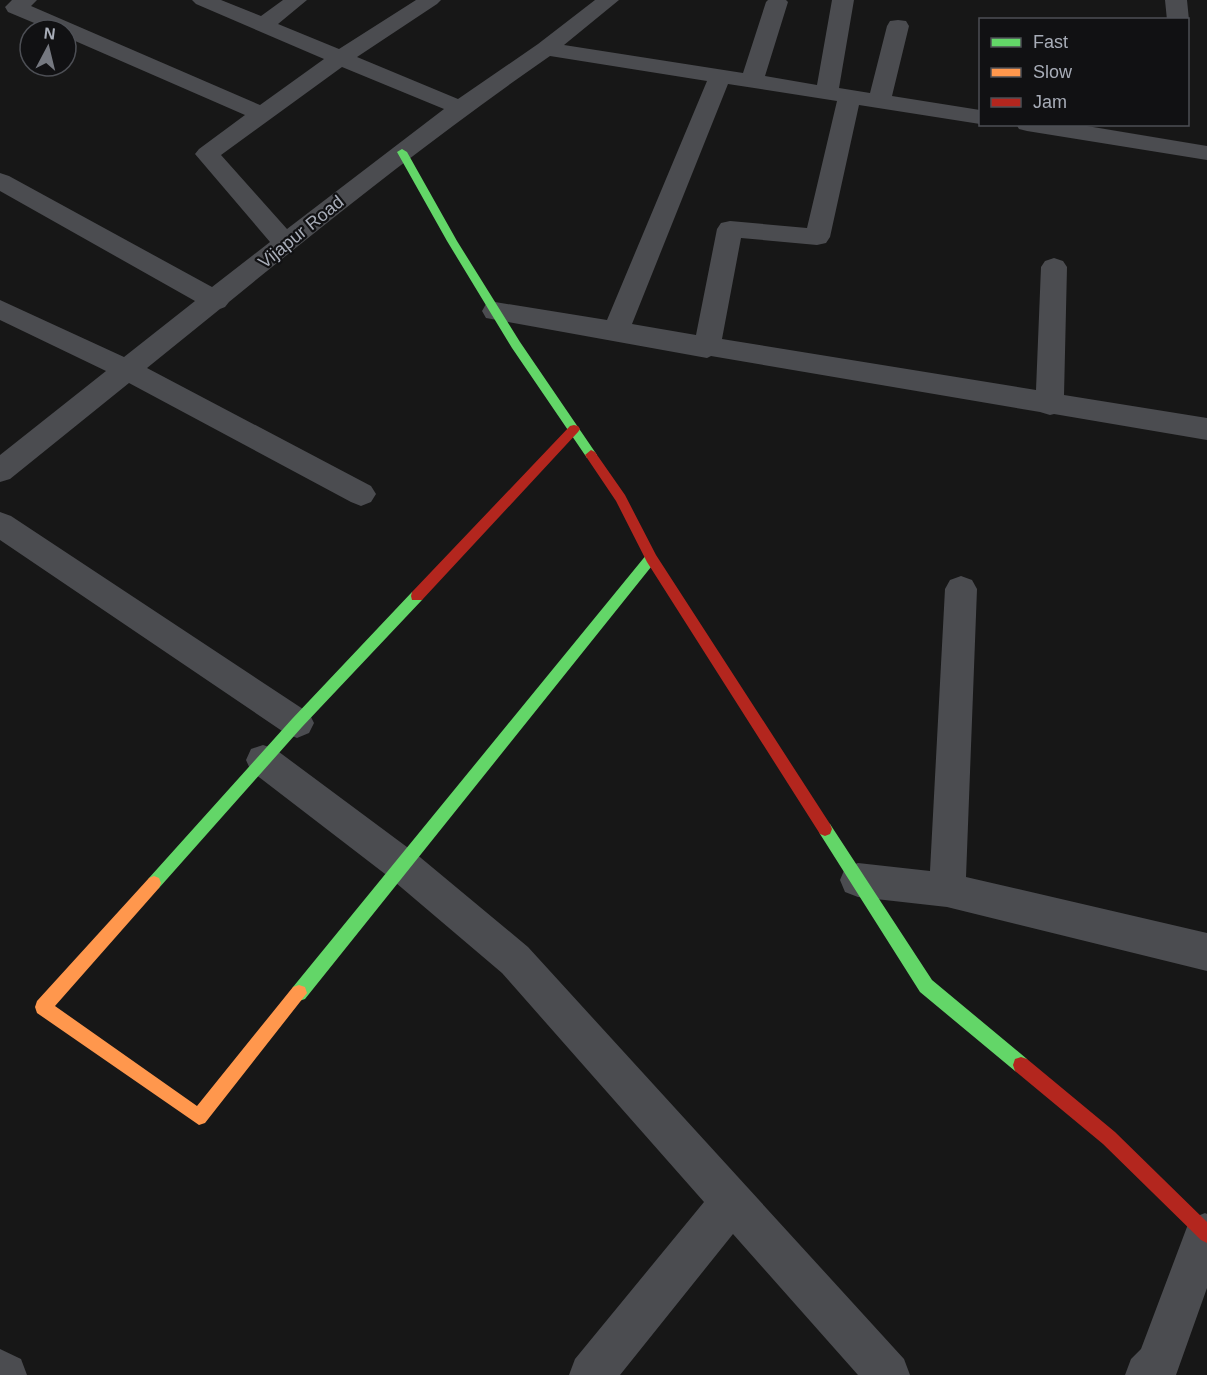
<svg xmlns="http://www.w3.org/2000/svg" width="1207" height="1375" viewBox="0 0 1207 1375" font-family="Helvetica,sans-serif">
  <style>
    .lines { fill: none; stroke-linecap: round; stroke-linejoin: round }
    .street { fill: #4b4c50; fill-rule: evenodd }
    .fast { fill: #63d668; fill-rule: evenodd }
    .slow { fill: #ff974d; fill-rule: evenodd }
    .jam { fill: #b3261e; fill-rule: evenodd }
    .labels { text-anchor: middle; stroke-width: 4.5; stroke-linejoin: round; paint-order: stroke }
    .far-street-label { font-size: 18px; fill: #a8adb8; stroke: #111113 }
  </style>
  <rect width="100%" height="100%" fill="#171717"/>
  <g class="lines">
    <path class="street" d="M12,0H37L31,6L260,105L324,59L196,4L192,0H221L261,16L283,0H307L278,24L339,49L416,0H441L437,4L357,57L458,99L538,44L595,0H619L564,45L743,73L766,2L768,0H786L788,2L765,76L817,85L832,0H854L839,88L870,93L887,26L890,21L898,20L906,21L909,26L892,96L980,110V124L859,105L830,237L826,243L817,245L741,238L722,339L1036,390L1041,267L1045,261L1054,258L1063,261L1067,267L1064,395L1207,418V440L1054,414L1050,415L1040,412L711,356L707,358L486,318L482,311L486,304L495,302L607,320L707,81L550,56C439,133 333,217 229,302L225,307L220,309L147,368L371,486L376,494L371,502L361,506L351,502L129,383L10,479L0,482V455L106,371L0,320V300L124,357L195,301L0,191V173L9,176L212,287L270,242L195,154L199,149L245,115L66,37V30H51L8,12L5,7ZM342,67L444,109L287,229L221,155ZM728,84L837,101L807,228L730,221L721,223L717,229L696,335L632,324Z
      M1165,0H1187L1189,20L1188,22V20H1167Z
      M1016,124H1075L1207,146V160L1027,131L1019,129Z
      M0,512L11,516L309,713L314,723L309,733L297,738L285,733L0,540Z
      M961,576L972,580L977,589L966,877L1207,933V971L947,907L858,897L845,892L840,880L845,868L858,863L930,871L945,589L950,580Z
      M263,745L275,749L415,853L528,947L904,1359L910,1375H858L733,1234L620,1375H569L575,1359L704,1202L502,973L389,877L251,771L246,760L251,749Z
      M1205,1213L1207,1214V1288L1176,1375H1125L1131,1359L1141,1349L1190,1219Z
      M0,1349L21,1359L27,1375H0Z"/>
    <path class="fast" d="M402,149L407,152L457,241L520,342L595,452L597,455L595,458H587L512,348L447,241L397,152Z
      M651,553L657,558L655,562L305,999L299,1001L293,999L291,993L293,987L647,554Z
      M417,591L422,592L423,596L422,600L302,727L159,888L154,890L149,888L147,883L149,878L292,719L412,592Z
      M825,822L830,824L932,980L1027,1059L1029,1065L1027,1071L1021,1073L1015,1071L920,992L820,834L818,829L820,824Z"/>
    <path class="slow" d="M154,876L159,878L161,883L159,888L55,1006L197,1106L293,987L299,985L305,987L307,993L205,1123L199,1125L37,1013L35,1007L37,1001L149,878Z"/>
    <path class="jam" d="M574,425L578,426L580,429L578,432L422,600H412L411,596L412,592L570,426Z
      M591,450L595,452L625,495L656,555L830,824L832,829L830,834L825,836L820,834L647,562L616,501L585,455Z
      M1021,1057L1027,1059L1115,1132L1207,1222V1243L1201,1240L1103,1144L1015,1071L1013,1065L1015,1059Z"/>
  </g>
  <g class="labels">
    <g class="far-street-label">
      <text transform="translate(301 232) rotate(-39)" y="6">Vijapur Road</text>
    </g>
  </g>
  <rect x="979" y="18" width="210" height="108" fill="#111113" stroke="#4d4f55" stroke-width="1.5"/>
  <rect x="991" y="38" width="30" height="9" fill="#63d668" stroke="#4d4f55" stroke-width="1.5"/>
  <text x="1033" y="48" font-size="18" fill="#a8adb8">Fast</text>
  <rect x="991" y="68" width="30" height="9" fill="#ff974d" stroke="#4d4f55" stroke-width="1.5"/>
  <text x="1033" y="78" font-size="18" fill="#a8adb8">Slow</text>
  <rect x="991" y="98" width="30" height="9" fill="#b3261e" stroke="#4d4f55" stroke-width="1.5"/>
  <text x="1033" y="108" font-size="18" fill="#a8adb8">Jam</text>
  <g transform="translate(48 48) rotate(7)"><circle r="28" fill="#111113" stroke="#4d4f55" stroke-width="1.5"/>
  <path d="M0-4.5L10 22L0 15L-10 22Z" fill="#757880"/>
  <text y="-9" font-size="16" font-weight="bold" text-anchor="middle" fill="#a8adb8">N</text>
  </g>
</svg>
